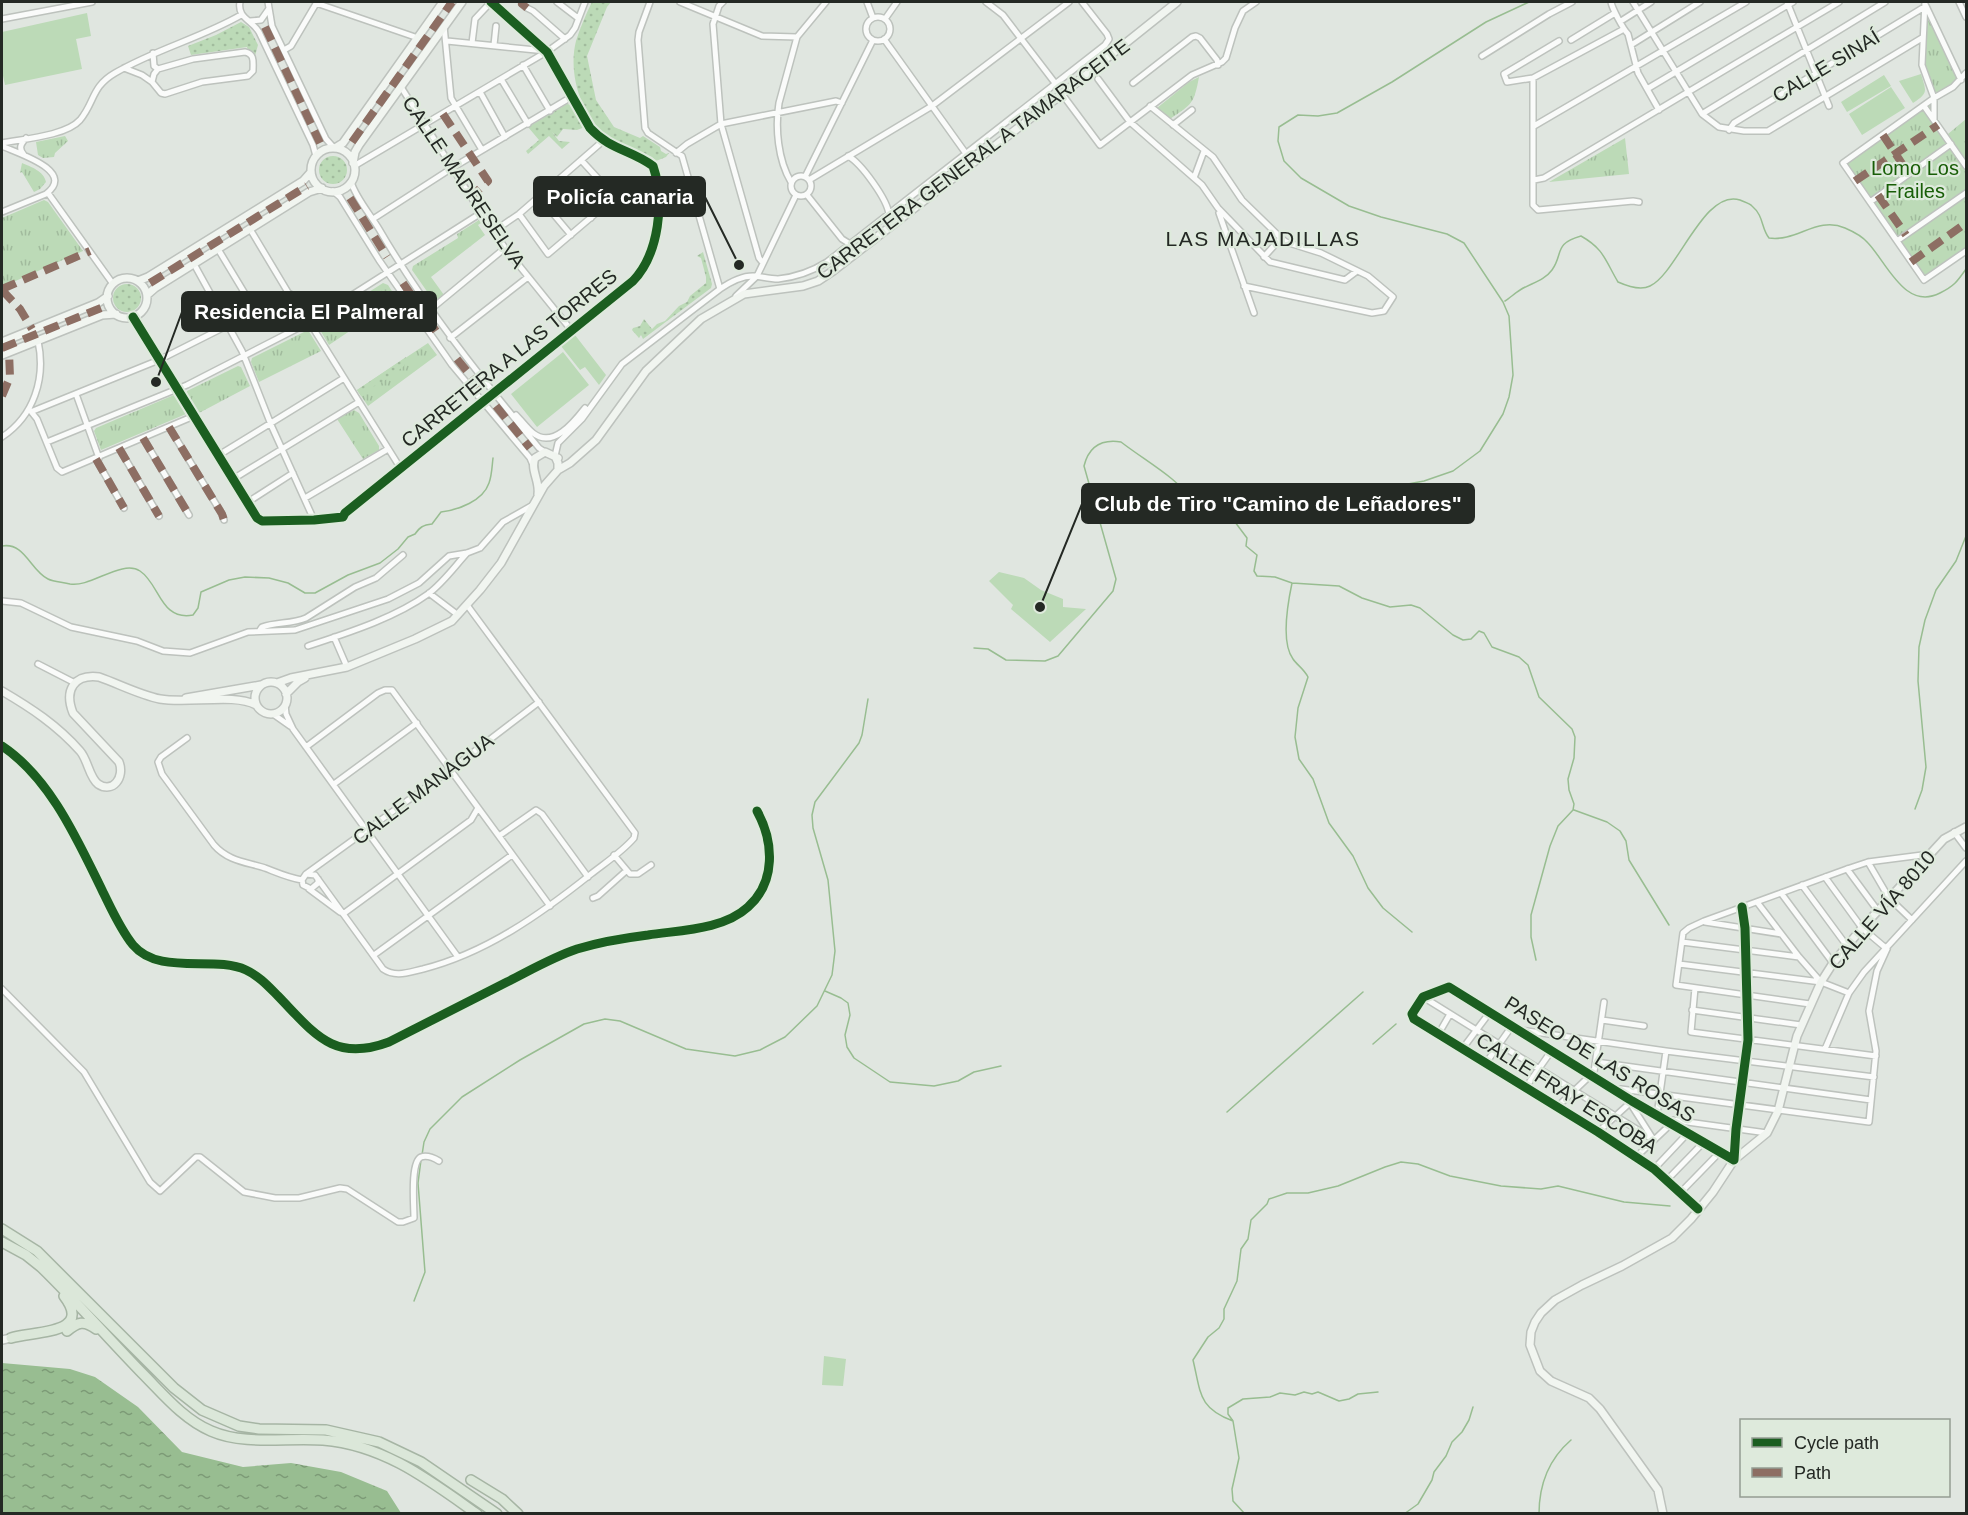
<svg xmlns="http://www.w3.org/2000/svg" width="1968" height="1515" viewBox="0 0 1968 1515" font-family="Arial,sans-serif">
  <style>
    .grass { fill: url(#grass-tufts) }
    .garden { fill: url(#garden-dots) }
    .pitch { fill: #bcdab7 }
    .water { fill: url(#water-ripples) }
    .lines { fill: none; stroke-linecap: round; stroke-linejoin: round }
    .stream { stroke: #98bd91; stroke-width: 1.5 }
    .street-casing { stroke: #bdc2bd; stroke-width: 8 }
    .secondary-casing { stroke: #bdc2bd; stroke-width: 10 }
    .highway-casing { stroke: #a6b5a4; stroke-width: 12 }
    .street { stroke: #fafbfa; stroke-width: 5 }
    .secondary { stroke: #f1f5f0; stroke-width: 7 }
    .highway { stroke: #dbe7d9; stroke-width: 9 }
    .quiet { stroke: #8d6e63; stroke-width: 8; stroke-dasharray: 15 8; stroke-linecap: butt }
    .cycleway-casing { stroke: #deeadc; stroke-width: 13 }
    .cycleway { stroke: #1b5e20; stroke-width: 9 }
    .labels { text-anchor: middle; stroke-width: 4.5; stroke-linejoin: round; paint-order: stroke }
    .street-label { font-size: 20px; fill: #242924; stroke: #deeadc }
    .park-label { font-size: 20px; fill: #185e07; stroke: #deeadc }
    .neighbourhood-label { font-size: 21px; letter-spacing: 1.5px; fill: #242924; stroke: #deeadc }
    .leader { fill: none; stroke: #242924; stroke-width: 2 }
    .callout-dot { fill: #242924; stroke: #deeadc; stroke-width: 2 }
    .callout { fill: #242924; stroke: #242924; stroke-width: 2 }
    .callout-label { font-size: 21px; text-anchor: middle; font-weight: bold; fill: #fff }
  </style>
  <defs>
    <pattern id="grass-tufts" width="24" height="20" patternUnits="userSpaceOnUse" patternTransform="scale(1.5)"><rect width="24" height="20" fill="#bcdab7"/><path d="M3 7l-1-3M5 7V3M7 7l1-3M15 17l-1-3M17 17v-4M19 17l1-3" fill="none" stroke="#a1bb9d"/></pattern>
    <pattern id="garden-dots" width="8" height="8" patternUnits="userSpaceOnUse" patternTransform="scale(1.5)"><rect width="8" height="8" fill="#bcdab7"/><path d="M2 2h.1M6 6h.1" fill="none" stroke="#a1bb9d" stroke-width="1.8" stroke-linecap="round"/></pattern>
    <pattern id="water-ripples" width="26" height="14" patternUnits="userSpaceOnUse" patternTransform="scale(1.5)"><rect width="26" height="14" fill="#98bd91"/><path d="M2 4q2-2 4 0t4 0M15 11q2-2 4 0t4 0" fill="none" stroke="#7c9a76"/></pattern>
  </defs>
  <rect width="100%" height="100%" fill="#e0e6e0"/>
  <path class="grass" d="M1927,10L1959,79L1934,98V120L1966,166V251L1924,280L1843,163L1934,98L1925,67Z
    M1199,77C1194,104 1192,104 1170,119L1157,108L1189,82Z
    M1966,119V161L1948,134Z
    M65,136L68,141L55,153L54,157L43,158L38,155L36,142Z
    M1625,138L1629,174L1549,182Z
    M22,163C31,167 44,171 46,182L40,189L34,192L22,172L20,173Z
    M44,200L48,202L83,251L2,287V218Z
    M479,220L481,223L478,225L485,235L431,277L444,295L437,300H433L412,270L413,266L458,238L457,234Z
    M383,283L388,285L397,299L329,345L317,325Z
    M308,330L321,351L259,382L251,362L252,358Z
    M428,343L437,355L368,406L357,390Z
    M238,366L241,367L250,386L199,413L196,411L187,395V391Z
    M174,395L186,414L101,450L94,431L96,428Z
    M354,410L359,413L379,446V450L363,459L337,419Z"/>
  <path class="garden" d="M592,2H611L607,7L587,56L596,100L614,127L640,138L643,136L660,147L661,151L666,154L669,153L666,157L656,161L652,157C637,150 619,145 606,135C580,115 568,72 576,41C580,28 586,14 592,2Z
    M241,22L249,27L258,45L255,56L248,51L247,47L191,55L188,46L216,35Z
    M567,104L573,105L585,127L577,130L563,129L557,137L552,132L559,141L570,142L562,149L549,136L528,154L526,151L539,140L528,127Z
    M319 170a14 14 0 1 1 28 0a14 14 0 1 1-28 0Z
    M703,252L712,284L711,288L643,339L641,335L639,338L632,330L633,328L640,326L644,319L652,329L657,324L665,321L679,306L687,302L690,296L706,283V277L701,258L697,256Z
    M113 298a14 14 0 1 1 28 0a14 14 0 1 1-28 0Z
    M406,357L404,366L384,381L369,389L367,393L361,396L357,390Z"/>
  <path class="pitch" d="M87,13L91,36L76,39L82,69L5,85L2,71V32Z
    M1921,74C1926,91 1929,93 1913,103L1899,81Z
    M1884,75L1891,86L1847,112L1841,102Z
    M1891,87L1905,108L1862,135L1849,114Z
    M575,335L606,375L599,385L585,367L580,370L561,346Z
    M563,352L589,385L537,427L511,394Z
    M999,572L1024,578L1041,590L1063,599V607L1086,609L1050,642L1011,609L1013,605L989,581Z
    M824,1356L846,1359L843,1386L822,1385Z"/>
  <path class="water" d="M2,1363L70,1369L95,1377L138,1407L182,1452L243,1467L291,1463L341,1472L387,1491L401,1513H2Z"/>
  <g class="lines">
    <path class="stream" d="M1505,301C1510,298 1515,293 1520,290C1531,283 1544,281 1552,270C1564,253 1553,244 1581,236C1604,249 1605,260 1618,282C1627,286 1640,291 1650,286C1677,274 1704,188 1740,200C1744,202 1749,203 1752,206C1764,216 1761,228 1769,238C1797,242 1817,216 1845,228C1852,231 1863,237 1868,243C1887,263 1905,311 1940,293C1954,286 1957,282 1966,269
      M1232,518L1247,538L1246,546L1257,555L1254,571L1257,576L1275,577L1292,583L1339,586L1362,598L1390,607L1411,605L1420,608L1453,635L1463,640L1471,639L1479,631L1484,633L1492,647L1519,657L1528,665L1539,697L1572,729L1575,737L1574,758L1568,779L1569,790L1574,804L1573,810L1558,826L1550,846L1531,915V937L1536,960
      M2,546C25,542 30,570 48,579C54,582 63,582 70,584C90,588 122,559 140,571C160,584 160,621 193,615L198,608L201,592L229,580L245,577L269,578L288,583L305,593H315L348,575L380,563L398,549L408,537L415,534C420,527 423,525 432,524L441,512C458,510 483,501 489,483C492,475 492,466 493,458
      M1292,583C1288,602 1281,643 1293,659C1297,665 1304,669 1308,677L1298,708L1295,737L1299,759L1313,779L1329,823L1353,856L1368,888L1383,908L1412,932
      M974,648L988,649L1006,660L1045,661L1058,656L1113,591L1116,579L1084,466C1089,446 1102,439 1121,442C1138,455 1156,466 1172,479C1194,498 1201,508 1231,517L1424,481L1453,471L1480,451L1503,414L1509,397L1513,375L1509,316L1503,302L1464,243L1447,234L1381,217L1349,206L1301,178L1284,161L1278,141L1279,127L1298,115L1318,116L1337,113L1392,82L1486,22L1529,2
      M1915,809L1922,790L1926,767L1918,681L1919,647L1925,620L1936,590L1956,561L1966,536
      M1574,810L1607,822L1620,831L1626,841L1629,860L1669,925
      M825,991L841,998L848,1003L850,1015L845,1035L847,1047L854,1058L890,1082L934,1086L958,1081L974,1072L1001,1066
      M1373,1044L1396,1024
      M1227,1112L1363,992
      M422,1155L424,1142L430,1129L462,1097L520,1060L584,1024L605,1019L620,1021L686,1049L735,1056L760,1050L785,1037L817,1006L832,975L835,951L828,880L813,828L812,815L815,802L859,743L862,735L868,699
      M414,1301L425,1272L418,1183L421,1160
      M1233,1421C1198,1408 1201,1393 1193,1360L1208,1337L1219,1328L1224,1319V1309L1237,1281L1241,1249L1248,1239L1251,1220L1267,1204L1269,1199L1287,1193H1308L1338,1186L1385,1167L1401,1162L1418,1164L1450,1176L1501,1186L1541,1189L1558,1186L1624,1202L1670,1206
      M1245,1514L1233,1501L1232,1489L1239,1458L1233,1421L1228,1414V1408L1243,1399L1270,1397L1280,1393L1295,1395L1304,1392L1312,1394L1318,1392L1339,1401L1349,1399L1358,1394L1378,1392
      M1404,1514L1418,1504L1432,1480L1434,1472L1446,1456L1452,1442L1462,1432L1469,1420L1473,1407
      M1539,1514C1539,1485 1549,1459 1571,1440"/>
    <g class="street-casing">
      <path id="street" d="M240,2C237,18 252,20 259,32L313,145L316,156
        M268,2L272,26L326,139L334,148
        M557,2L578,18
        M650,2L639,32L638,40L645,128L648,133L682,156L720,289
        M680,2L762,36L797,37
        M723,2L719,6L713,24L721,124L759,258L763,263
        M867,2L873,18
        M986,2L1003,15L1055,83
        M1611,2C1612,8 1623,29 1628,34L1638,73L1659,110
        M1633,2L1702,114L1719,127L1744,131H1768L1922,38
        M1787,2L1829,106
        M1925,2L1922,65L1934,98V120
        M1959,2L1966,17
        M316,3L418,38
        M527,8L533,11L565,39
        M866 29a12 12 0 1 1 24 0a12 12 0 1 1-24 0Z
        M2,19L92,2
        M885,19L897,2
        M250,21L261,20L268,10
        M1621,21L1651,2
        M444,26L451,98L482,150
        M884,39L967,155
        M1571,40L1615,13
        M447,41L546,51
        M1559,41L1504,74L1507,82L1533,78L1624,29
        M472,43L475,19L491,2
        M494,45L496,26
        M1631,45L1700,2
        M284,50L291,46L317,2
        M153,53L154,66L158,69L193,59L245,52C255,54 253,62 253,71L248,76L202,82L165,94L161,93L152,82L154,74L158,69
        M1482,56L1549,14L1572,2
        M523,65L550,111
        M124,68L142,75L152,82
        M1966,73L1953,87L1934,98L1843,163L1924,280L1966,251
        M1533,78V205L1538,210L1633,201L1639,202
        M501,79L528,124
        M1098,79L1130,122L1202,185L1218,208L1270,262L1345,280L1357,271
        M1133,83L1192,37L1196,36L1200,38L1217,60L1218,65
        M401,87L471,197L505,248L572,331
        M1647,89L1793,2
        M480,92L505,137
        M1062,94L1100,145L1192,75L1222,62L1226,58L1235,28L1243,11L1256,2
        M1150,106L1213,157L1242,200L1281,238L1286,242L1321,253L1368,276L1393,297L1384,311L1372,313L1244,286
        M1924,106L1966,166
        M1702,114L1885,2
        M1173,125L1192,110
        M1534,126L1746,2
        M1729,130L1734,123L1926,6L1961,80
        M2,143C22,139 66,136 80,120C95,102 91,87 115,73C156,49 201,38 241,15
        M2,146C17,153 77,171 46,194L2,212
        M676,153L687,144L721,124L836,101L842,103
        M24,155C18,148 21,144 26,138
        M848,156C861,163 888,200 889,215
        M354,166L548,51L570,35L575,28L585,2
        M791 186a10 10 0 1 1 20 0a10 10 0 1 1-20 0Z
        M805,177L873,40
        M1194,178L1204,151
        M558,180L591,218
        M809,180L932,106L1069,2
        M1534,180L1544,178L1839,2
        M351,182C356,198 370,214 379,229C425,308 481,378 539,448L545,452
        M791,182C778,160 775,128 779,103L797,37L826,2
        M333,191L340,197L379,260L452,365L530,458L533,465
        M48,193L113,284
        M807,195L842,239L850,244
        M539,197L571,235
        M1870,202L1951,144
        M1219,213L1254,313
        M519,214L548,254L615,197L581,160
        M373,219L452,168L573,96
        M250,229L304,319L313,328L401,469
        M494,231L519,214L603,141
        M1897,241L1966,193
        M218,249L256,312
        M1264,257L1281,238
        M194,264L242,351L272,427L314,520
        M736,296L757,276L796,195
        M430,310L505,248
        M133,317L257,518L262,521L314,520L343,517L345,513L633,281C659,254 665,201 653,166C632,150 610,150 590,128L547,52L491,2
        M450,338L528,277
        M76,394L99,458
        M29,409L37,419L57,468L62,472L194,416
        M33,411L159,360L290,294
        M516,415C522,421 527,428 533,433C553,449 574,422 585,408
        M169,427L222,514L224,520
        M2,437C34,416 46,378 38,341
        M143,438L189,515
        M47,442L187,385L308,323L481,213
        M119,448L159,516
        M219,455L344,378
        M555,456L558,443L582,419L622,364L720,289C730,282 742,275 755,276C763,277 770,279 778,279C797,277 811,272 827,262L1105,45L1109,39L1107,34L1082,2
        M96,459L124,508
        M233,479L359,402
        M305,498L388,449
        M248,502L293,473
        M429,593L458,615
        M2,601L21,603L71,627L137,641L163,651L190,653L248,632L295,630L388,599L419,583L449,556L467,553L480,548L503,522L533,505
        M260,630L262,627C276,622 292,624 306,618L355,587L376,578L403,555
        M334,637L347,667
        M308,646C347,633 395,618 428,594C443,583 455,566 467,553
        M38,664L75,683
        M285,705L286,714L293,729L458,957
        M273,714L290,726
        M187,738L161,757L158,762L162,774L214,845C228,861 246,862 265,868C278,873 289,878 302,880
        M2,746C50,778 77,839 102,890C111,908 120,929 133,945C159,976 214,955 246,970C259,976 268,986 278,996C314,1033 333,1063 389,1042C428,1022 467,1002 507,982C529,971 553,957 577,949C600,942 624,938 648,935C680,930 723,930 748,907C776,882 774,842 757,811
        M306,747L378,693L385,690H392L550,906
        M334,784L417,723
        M1954,832L1966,848
        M499,836L536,810L542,814L588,877
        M614,855L630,874H638L651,865
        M1868,862L1889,898L1912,920
        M1847,869L1878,911
        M306,874L450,770L539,702
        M1825,877L1862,928L1887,949
        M318,879V883L311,889L303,885L302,880L306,874L315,875L383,969C396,978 409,972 423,969C486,953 541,914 591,874C605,863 622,852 634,838L635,833L467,605
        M1802,885L1847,946
        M309,889L340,912
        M1781,893L1833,963
        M593,898L598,896L626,871
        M1757,902L1799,957L1820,981
        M343,914L471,820L478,808
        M1705,922L1781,934
        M1682,942L1799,957
        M374,955L512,855
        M1679,964L1821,982L1849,993
        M1695,988L1691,1032L1876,1056
        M2,989L84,1072L150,1182L160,1191L196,1157H200L244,1192L275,1198H299L340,1188L347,1189L398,1222H403L414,1218C414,1206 410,1162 421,1157C427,1155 434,1158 439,1161
        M1423,997L1654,1140
        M1810,1004L1676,985L1683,933L1689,928L1704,921L1847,869L1868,862L1930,854
        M1692,1010L1801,1025
        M1602,1020L1644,1026
        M1521,1030L1666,1051L1874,1077
        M1439,1033L1450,1014
        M1463,1048L1490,1012
        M1825,1049L1849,993L1864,972L1966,861
        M1596,1062L1871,1100
        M1486,1063L1512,1026
        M1526,1087L1552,1050
        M1615,1090L1621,1089L1869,1122L1876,1051L1869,1011L1877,971L1887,949
        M1557,1107L1594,1072L1604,1002
        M1657,1115L1666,1051
        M1669,1123L1673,1120L1767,1133
        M1598,1132L1632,1101V1106L1653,1139
        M1636,1157L1671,1124
        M1654,1169L1687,1134
        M1666,1181L1702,1144
        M1680,1193L1719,1153
        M1698,1209L1654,1169L1598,1132L1414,1019L1412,1014L1423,997L1449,987L1632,1101L1734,1160L1736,1129L1748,1040L1745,928L1742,907"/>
    </g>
    <g class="secondary-casing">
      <path id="secondary" d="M335,148L343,143L443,2
        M311 170a22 22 0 1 1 44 0a22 22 0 1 1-44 0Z
        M967,156H975L981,152
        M353,163L355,152L359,145L462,2
        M107 298a20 20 0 1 1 40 0a20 20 0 1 1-40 0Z
        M138,281L148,277L303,181L311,172
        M147,295L155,288L309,192L322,188
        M2,342L98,303L108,296
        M2,355L102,315L116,314
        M558,470L570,463L596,440L646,371L701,319L744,294L803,286L818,281L833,271L1062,94L1177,2
        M538,494C540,481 530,470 535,458L545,452L558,458
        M255 698a16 16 0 1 1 32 0a16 16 0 1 1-32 0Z
        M277,683L291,678L347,667L415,639L452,621L480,590L501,563L544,486L558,470V463L555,456
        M2,691C31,708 57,725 80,751C88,760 89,777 98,784C113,794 125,777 119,762L73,713C64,690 74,674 99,677C119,684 140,695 160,699C188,704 235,693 256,705
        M286,694L298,682L305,678
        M186,698L261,685
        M2,1340L11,1338
        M1663,1514L1658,1490L1600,1409L1589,1398L1551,1381L1540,1371L1530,1345L1531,1332L1535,1322L1541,1313L1555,1300L1582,1285L1622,1266L1672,1238L1691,1219L1713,1192L1734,1160L1767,1133L1778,1111L1797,1036L1821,982L1833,963L1862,928L1944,839L1966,827"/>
    </g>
    <g class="highway-casing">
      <path id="highway" d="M2,1229L37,1251L174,1388L202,1410L239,1426L259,1429L326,1430L379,1442L421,1462L497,1514
        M2,1242L26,1255L41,1267C76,1301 108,1338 142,1373C163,1394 183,1419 211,1431C245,1446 287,1437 323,1440C384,1445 429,1480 477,1514
        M67,1331C78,1322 84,1320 96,1329
        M11,1338C33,1331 94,1335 64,1296
        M471,1480L502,1499L518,1514"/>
    </g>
    <use href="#street" class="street"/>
    <use href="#secondary" class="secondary"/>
    <use href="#highway" class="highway"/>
    <path class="quiet" d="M524,2L522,4L527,8
      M265,27L320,143
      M443,114L488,181L471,197
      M1883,135L1909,174
      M352,142L452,2
      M1855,181L1938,125
      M1878,195L1906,235
      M350,198L387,257
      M1911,262L1966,223
      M150,283L307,186
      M403,283L436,331
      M2,289L90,251
      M2,290L20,309L32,329
      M2,348L101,308
      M457,359L480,387
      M2,396L10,377L9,352
      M496,406L530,448
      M169,427L222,514L224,520
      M143,438L189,515
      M119,448L159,516
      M96,459L124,508"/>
    <g class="cycleway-casing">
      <path id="cycleway" d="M133,317L257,518L262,521L314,520L343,517L345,513L633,281C659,254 665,201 653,166C632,150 610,150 590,128L547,52L491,2
        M2,746C50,778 77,839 102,890C111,908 120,929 133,945C159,976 214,955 246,970C259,976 268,986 278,996C314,1033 333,1063 389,1042C428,1022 467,1002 507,982C529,971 553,957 577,949C600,942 624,938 648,935C680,930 723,930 748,907C776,882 774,842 757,811
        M1698,1209L1654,1169L1598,1132L1414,1019L1412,1014L1423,997L1449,987L1632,1101L1734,1160L1736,1129L1748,1040L1745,928L1742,907"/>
    </g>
    <use href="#cycleway" class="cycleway"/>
  </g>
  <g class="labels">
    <g class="street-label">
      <text transform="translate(1826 66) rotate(-31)" y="7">CALLE SINAÍ</text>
      <text transform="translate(973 159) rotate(-37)" y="7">CARRETERA GENERAL A TAMARACEITE</text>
      <text transform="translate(464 182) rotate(56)" y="7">CALLE MADRESELVA</text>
      <text transform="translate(509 358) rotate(-39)" y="7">CARRETERA A LAS TORRES</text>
      <text transform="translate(423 789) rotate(-37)" y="7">CALLE MANAGUA</text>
      <text transform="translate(1882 910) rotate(-49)" y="7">CALLE VÍA 8010</text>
      <text transform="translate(1600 1059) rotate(32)" y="7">PASEO DE LAS ROSAS</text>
      <text transform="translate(1567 1093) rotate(32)" y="7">CALLE FRAY ESCOBA</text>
    </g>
    <g class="park-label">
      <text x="1915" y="175">Lomo Los<tspan x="1915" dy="23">Frailes</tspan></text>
    </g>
    <g class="neighbourhood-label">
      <text x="1263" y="246">LAS MAJADILLAS</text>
    </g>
  </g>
  <path class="leader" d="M739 265L705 197M156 382L182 312M1040 607L1082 504"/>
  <g class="callout-dot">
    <circle cx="739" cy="265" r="6"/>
    <circle cx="156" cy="382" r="6"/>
    <circle cx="1040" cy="607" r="6"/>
  </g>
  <g class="callout">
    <rect x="534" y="177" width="171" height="39" rx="6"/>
    <rect x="182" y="292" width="254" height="39" rx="6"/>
    <rect x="1082" y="484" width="392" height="39" rx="6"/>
  </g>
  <g class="callout-label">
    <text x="620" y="204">Policía canaria</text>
    <text x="309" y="319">Residencia El Palmeral</text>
    <text x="1278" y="511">Club de Tiro "Camino de Leñadores"</text>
  </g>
  <rect width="1968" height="1515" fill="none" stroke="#242924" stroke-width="6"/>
  <rect x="1740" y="1419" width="210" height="78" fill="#deeadc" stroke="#949d92" stroke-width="1.5"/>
  <rect x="1752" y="1438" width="30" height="9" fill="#1b5e20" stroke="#949d92" stroke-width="1.5"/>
  <text x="1794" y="1449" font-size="18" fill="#242924">Cycle path</text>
  <rect x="1752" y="1468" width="30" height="9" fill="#8d6e63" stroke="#949d92" stroke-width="1.5"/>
  <text x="1794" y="1479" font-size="18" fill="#242924">Path</text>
</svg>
